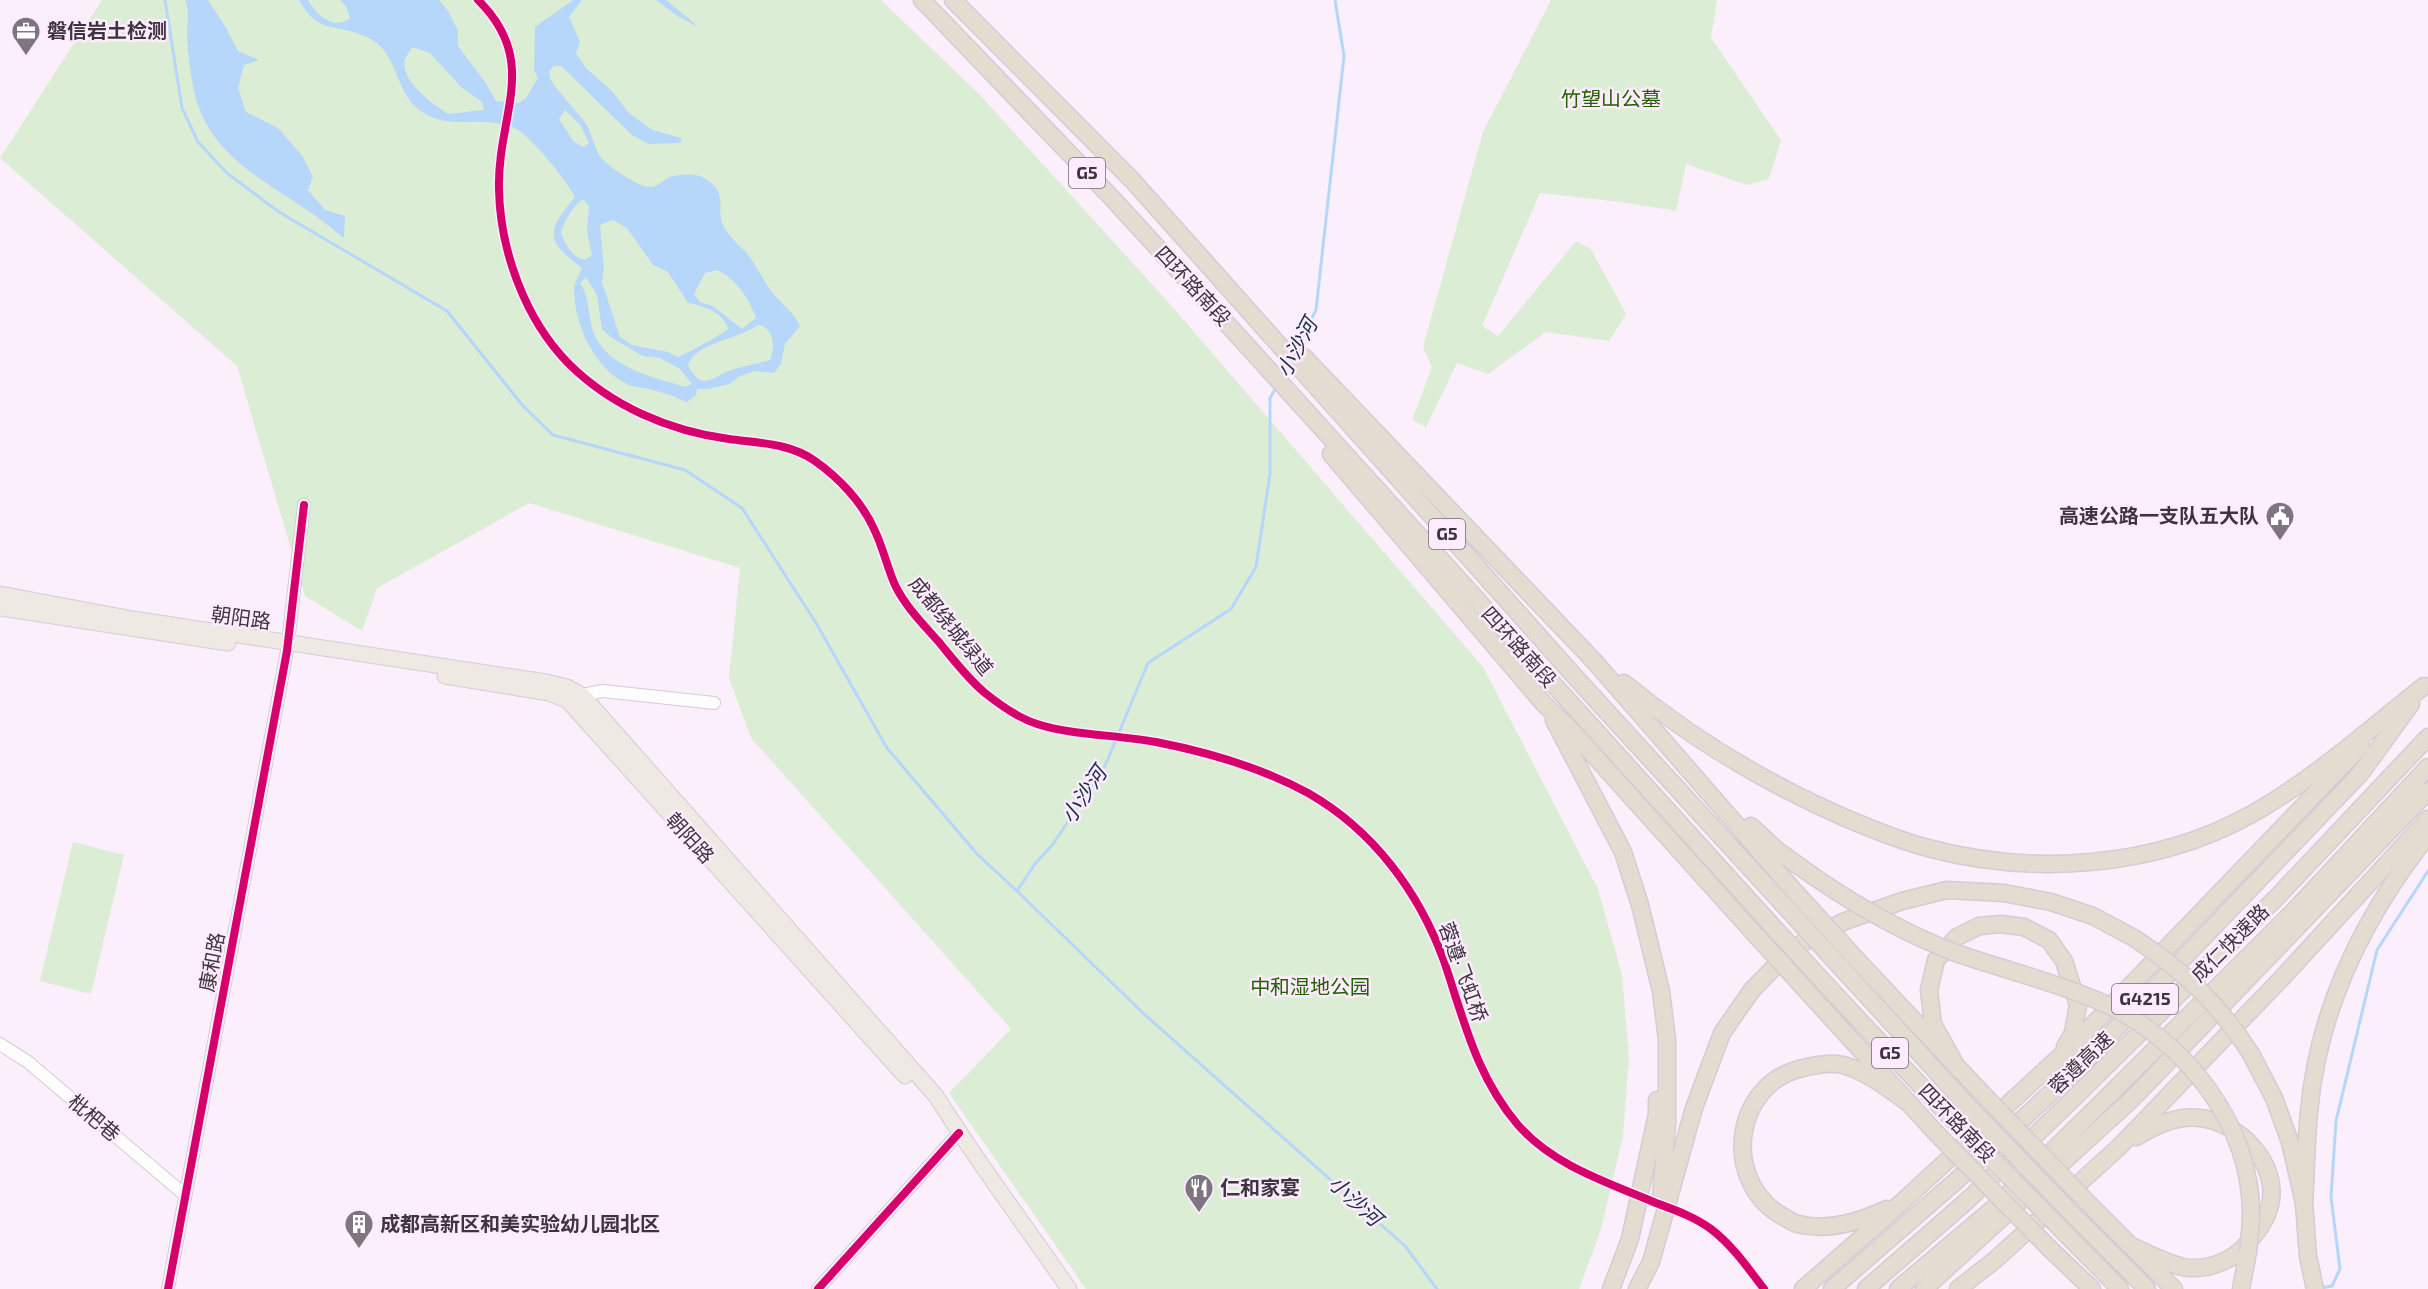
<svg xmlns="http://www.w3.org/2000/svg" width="2428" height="1289" viewBox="0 0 2428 1289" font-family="'Exo 2','Noto Sans SC',sans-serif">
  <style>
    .green { fill: #dcedd6 }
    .water { fill: #b6d6fa; fill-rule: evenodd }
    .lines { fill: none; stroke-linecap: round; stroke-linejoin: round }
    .stream { stroke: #b6d6fa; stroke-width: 3 }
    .minor-casing { stroke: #d4cbd4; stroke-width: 14 }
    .major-casing { stroke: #d3cdd3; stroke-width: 17 }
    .highway-casing { stroke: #d3cdd3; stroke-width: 19 }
    .minor { stroke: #fefdfe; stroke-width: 12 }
    .major { stroke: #eee9e3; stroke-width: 15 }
    .highway { stroke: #e3ddd1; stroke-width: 16 }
    .highway-bridge-casing { stroke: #d3cdd3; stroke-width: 19; stroke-linecap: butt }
    .highway-bridge { stroke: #e3ddd1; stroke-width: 16 }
    .cycleway-casing { stroke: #feebfe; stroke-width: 11 }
    .cycleway { stroke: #d6006c; stroke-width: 8 }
    .labels { text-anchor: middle; stroke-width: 5; stroke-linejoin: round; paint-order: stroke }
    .shield { fill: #feebfe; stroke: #776b78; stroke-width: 1.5 }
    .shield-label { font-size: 18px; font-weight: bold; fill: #3d343e }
    .poi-label { font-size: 20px; font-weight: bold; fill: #3d343e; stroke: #feebfe; text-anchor: start }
    .park-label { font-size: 20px; fill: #226000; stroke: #feebfe }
    .street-label { font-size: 20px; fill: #3d343e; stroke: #feebfe }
    .water-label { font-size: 21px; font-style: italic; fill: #143047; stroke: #feebfe }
  </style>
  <rect width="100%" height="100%" fill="#faeffa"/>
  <path class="green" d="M102,0H881L979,94L1169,303L1483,667L1598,889L1622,975L1629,1058L1623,1136L1601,1229L1579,1289H1086L949,1093L1011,1029L751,738L729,678L740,568L529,503L377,588L362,631L305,596L237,366L0,158Z
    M1551,0H1717L1711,38L1781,140L1769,179L1747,185L1686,164L1676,211L1621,202L1540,193L1482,326L1498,336L1576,241L1591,249L1626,314L1609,341L1546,332L1488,374L1457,363L1426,427L1412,420L1432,367L1423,347L1483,132Z
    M73,842L124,855L91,994L40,981Z"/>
  <path class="water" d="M185,0H208L225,26L238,51L259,60L244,65L238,88L246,112L278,128L303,157L313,177L308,190L325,210L345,216L344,238C332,229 320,218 307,210C261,179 210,154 195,95C191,77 188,56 187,36C187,24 190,12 185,0Z
    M299,0H308C317,15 333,31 350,18L346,6L340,0H439L448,11L458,31V46L485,82L496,101L519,103L526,98L538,78L534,70L535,27L573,0H582L569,17L580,42L576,53L586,68L612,91L629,113L652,130L682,138L680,143L649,144L632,135L561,66H554L549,71L550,79C560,94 573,107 584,121C592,132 593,144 599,155C605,165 641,189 652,187C659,186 662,181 668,178C677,174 695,173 704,178C732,194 713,211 725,229C732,240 742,247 749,256C757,267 763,280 771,291C780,303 794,312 800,326L785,344L781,364L774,373L755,371L740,376L729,384L709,389H697L696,395L687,402C677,398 667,393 656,391C648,388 638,388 629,385C595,370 574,325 574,289C574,283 579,275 582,268C544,240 547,231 575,197C565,178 537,145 520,131C513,126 497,123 489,122C467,121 443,126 422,112C394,94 399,51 367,37C337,23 317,35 299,0ZM412,47L430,53L461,87L482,102L484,110L448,114C433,104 400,81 405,60C406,56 410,51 412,47ZM565,110L581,126L589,143L584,147L574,142L559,119ZM583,199L589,206L587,232L592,255L585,260C571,257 566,245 561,233C565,220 571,208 583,199ZM613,220L627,228L653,265L668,272L688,303C703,306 724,312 728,329C723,334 686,354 678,357L668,352L632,345L620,337L602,282L604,267L600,225ZM717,270C736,279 749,298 756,318L742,329L713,306L700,302L694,294L705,273ZM586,277L597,295L602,329L612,338L643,356L660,358L680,369L692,384L685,387C655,377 610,369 595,336C587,318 591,299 580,283ZM758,325C775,327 775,348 770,360C758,363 746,366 734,369C712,376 703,394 688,365C696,342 738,340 758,325Z
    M656,0H666L699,27L679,17Z"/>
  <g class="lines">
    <path class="stream" d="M165,0L182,108L198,142L227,173L279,212L447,311L523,406L553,435L685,470L742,508L816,623L887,748L977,854L1017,891
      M1294,353L1316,310L1344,56L1335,0
      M1282,377L1288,364
      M1276,388L1270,398V474L1256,567L1231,609L1148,663L1105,766L1053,844L1035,864L1017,891L1143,1013L1405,1246L1437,1289
      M2321,1288L2332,1286L2340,1269L2331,1197L2336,1121L2377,950L2428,871"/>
    <g class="minor-casing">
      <path id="minor" d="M582,695L603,691L714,703
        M0,1044L28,1062L185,1195
        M168,1289L287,651L304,505
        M818,1289L959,1133"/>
    </g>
    <g class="major-casing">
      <path id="major" d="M0,594L133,619L546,682L567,687L582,695L936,1096C977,1162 1025,1225 1069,1289
        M0,608L228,643
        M445,676L549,693L568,701L905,1076"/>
    </g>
    <g class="highway-casing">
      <path id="highway" d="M922,0L1112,198L1250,349L1766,919
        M953,0L1132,180L1577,679L1782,903
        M1304,357L1594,661L1796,893
        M1331,454L1544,704L1572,731L1752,931
        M1624,683C1692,739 1767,784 1848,819C1874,830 1901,841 1928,848C2033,876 2154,868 2250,815C2313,780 2368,730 2424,686
        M1554,720L1623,852L1640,905L1661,991L1667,1040V1122L1661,1199
        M1751,826L1778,851L1816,878
        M1858,961L1981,1092
        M1846,973L1967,1105
        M1829,988L1951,1118
        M1815,1000L1936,1133
        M2251,1054L2274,1098L2290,1142L2304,1203L2308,1256L2315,1289
        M1958,1069L1933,1024L1929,990L1936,960L1957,937L1979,926L2001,924L2024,927L2049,940L2064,961L2078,1005L2073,1033L2065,1047
        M2304,1203C2306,1173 2306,1142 2309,1112C2318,1009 2365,915 2428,835
        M2093,1208L2174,1289
        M1887,1209C1861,1221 1828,1232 1798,1224C1793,1223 1787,1218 1782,1216C1721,1181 1733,1083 1803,1068C1820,1064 1836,1061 1852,1068C1874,1077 1892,1091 1911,1105
        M2080,1222L2147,1289
        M2068,1236L2120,1289
        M2129,1245C2146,1252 2173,1267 2190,1268C2212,1269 2233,1260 2247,1244C2257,1232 2266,1221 2270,1205C2280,1164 2239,1122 2200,1118C2176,1115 2155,1126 2136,1137
        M2051,1250L2092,1289
        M1611,1289L1630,1239L1657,1114V1100
        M1637,1289L1651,1262L1694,1108L1722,1033L1752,990L1789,952L1818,933L1848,920L1902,901L1947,890L2004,893L2051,902L2093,916L2134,938
        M1803,1289L1901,1203L2081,1037L2361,746
        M1832,1289L1956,1181L2086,1060L2360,774L2411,704
        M1866,1289L1969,1199L2078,1094L2278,896L2428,737
        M1898,1289L1995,1207L2094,1110L2293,912L2428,767
        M1924,1289L2133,1098L2428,791
        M1958,1289L1996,1259L2119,1147L2281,979L2428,819
        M2241,1289L2248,1252"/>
    </g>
    <use href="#minor" class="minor"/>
    <use href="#major" class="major"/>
    <use href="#highway" class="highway"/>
    <g class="highway-bridge-casing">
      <path id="highway-bridge" d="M1816,878C1860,908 1906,934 1956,953C2005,970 2056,982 2103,1003C2184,1039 2252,1124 2251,1216C2251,1228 2249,1240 2248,1252
        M1796,893L1858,961
        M1782,903L1846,973
        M1766,919L1829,988
        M1752,931L1815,1000
        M2134,938C2184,971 2219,1004 2251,1054
        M1981,1092L2093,1208
        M1967,1105L2080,1222
        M1951,1118L2068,1236
        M1936,1133L2051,1250"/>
    </g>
    <use href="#highway-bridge" class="highway-bridge"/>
    <g class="cycleway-casing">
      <path id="cycleway" d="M478,0C541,62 497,115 499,189C500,250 525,319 568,363C611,406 669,431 729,439C758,443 790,443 815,461C839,478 862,502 874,529C883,547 887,567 895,585C905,606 923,624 938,641C953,659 967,678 985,693C1000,705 1018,718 1037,724C1070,735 1119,735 1156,742C1207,752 1262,768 1308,793C1373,830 1419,892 1444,961C1464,1020 1476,1076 1518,1125C1554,1166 1607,1182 1656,1203C1675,1210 1695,1217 1711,1229C1732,1245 1748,1268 1764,1289
        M168,1289L287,651L304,505
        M818,1289L959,1133"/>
    </g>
    <use href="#cycleway" class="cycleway"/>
  </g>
  <defs>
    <g id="office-pin" transform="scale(1.5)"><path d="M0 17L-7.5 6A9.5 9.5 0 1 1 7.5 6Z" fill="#7f7580" stroke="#feebfe"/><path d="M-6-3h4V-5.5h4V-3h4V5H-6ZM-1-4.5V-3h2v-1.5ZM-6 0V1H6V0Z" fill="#fff"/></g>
    <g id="civic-pin" transform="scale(1.5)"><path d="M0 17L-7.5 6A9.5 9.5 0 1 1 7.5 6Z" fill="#7f7580" stroke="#feebfe"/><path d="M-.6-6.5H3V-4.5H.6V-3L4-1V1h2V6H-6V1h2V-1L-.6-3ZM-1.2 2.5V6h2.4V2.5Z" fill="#fff"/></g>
    <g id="restaurant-pin" transform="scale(1.5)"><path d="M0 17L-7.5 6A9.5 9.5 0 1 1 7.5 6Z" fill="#7f7580" stroke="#feebfe"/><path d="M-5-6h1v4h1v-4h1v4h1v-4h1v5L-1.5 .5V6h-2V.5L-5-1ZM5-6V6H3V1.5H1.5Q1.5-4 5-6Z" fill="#fff"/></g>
    <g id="building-pin" transform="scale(1.5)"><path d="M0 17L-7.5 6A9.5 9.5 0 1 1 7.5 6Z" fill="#7f7580" stroke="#feebfe"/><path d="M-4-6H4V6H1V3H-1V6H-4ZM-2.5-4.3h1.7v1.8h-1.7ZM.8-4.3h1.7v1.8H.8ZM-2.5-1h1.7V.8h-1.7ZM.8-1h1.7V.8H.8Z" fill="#fff"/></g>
  </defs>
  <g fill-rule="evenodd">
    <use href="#office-pin" x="26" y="31"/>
    <use href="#civic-pin" x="2280" y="516"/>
    <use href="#restaurant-pin" x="1199" y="1188"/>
    <use href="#building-pin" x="359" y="1224"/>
  </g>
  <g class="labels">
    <g class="shield">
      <rect x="1069" y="158" width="36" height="30" rx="4.5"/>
      <rect x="1429" y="519" width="36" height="30" rx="4.5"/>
      <rect x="2112" y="984" width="66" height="30" rx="4.5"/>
      <rect x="1872" y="1038" width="36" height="30" rx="4.5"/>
    </g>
    <g class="shield-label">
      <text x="1087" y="179">G5</text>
      <text x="1447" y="540">G5</text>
      <text x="2145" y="1005">G4215</text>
      <text x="1890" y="1059">G5</text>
    </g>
    <g class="poi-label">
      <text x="47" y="38">磐信岩土检测</text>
      <text x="2259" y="523" text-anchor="end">高速公路一支队五大队</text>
      <text x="1220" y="1195">仁和家宴</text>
      <text x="380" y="1231">成都高新区和美实验幼儿园北区</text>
    </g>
    <g class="park-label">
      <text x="1611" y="106">竹望山公墓</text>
      <text x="1310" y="994">中和湿地公园</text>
    </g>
    <g class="street-label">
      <text transform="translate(1193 286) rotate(47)" y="7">四环路南段</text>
      <text transform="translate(241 618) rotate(8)" y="7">朝阳路</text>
      <text transform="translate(951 626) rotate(51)" y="7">成都绕城绿道</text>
      <text transform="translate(1519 647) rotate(48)" y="7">四环路南段</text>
      <text transform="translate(690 838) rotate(48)" y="7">朝阳路</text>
      <text transform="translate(2230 943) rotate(-45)" y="7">成仁快速路</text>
      <text transform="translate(212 962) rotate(-79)" y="7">康和路</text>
      <text transform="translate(1463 972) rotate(70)" y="7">蓉遵·飞虹桥</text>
      <text transform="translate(2081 1063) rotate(-44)" y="7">蓉遵高速</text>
      <text transform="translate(94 1118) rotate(40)" y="7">枇杷巷</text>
      <text transform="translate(1957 1123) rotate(46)" y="7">四环路南段</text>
    </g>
    <g class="water-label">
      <text transform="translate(1297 348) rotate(-62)" y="7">小沙河</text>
      <text transform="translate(1084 795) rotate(-56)" y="7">小沙河</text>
      <text transform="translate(1355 1201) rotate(42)" y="7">小沙河</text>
    </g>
  </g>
</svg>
